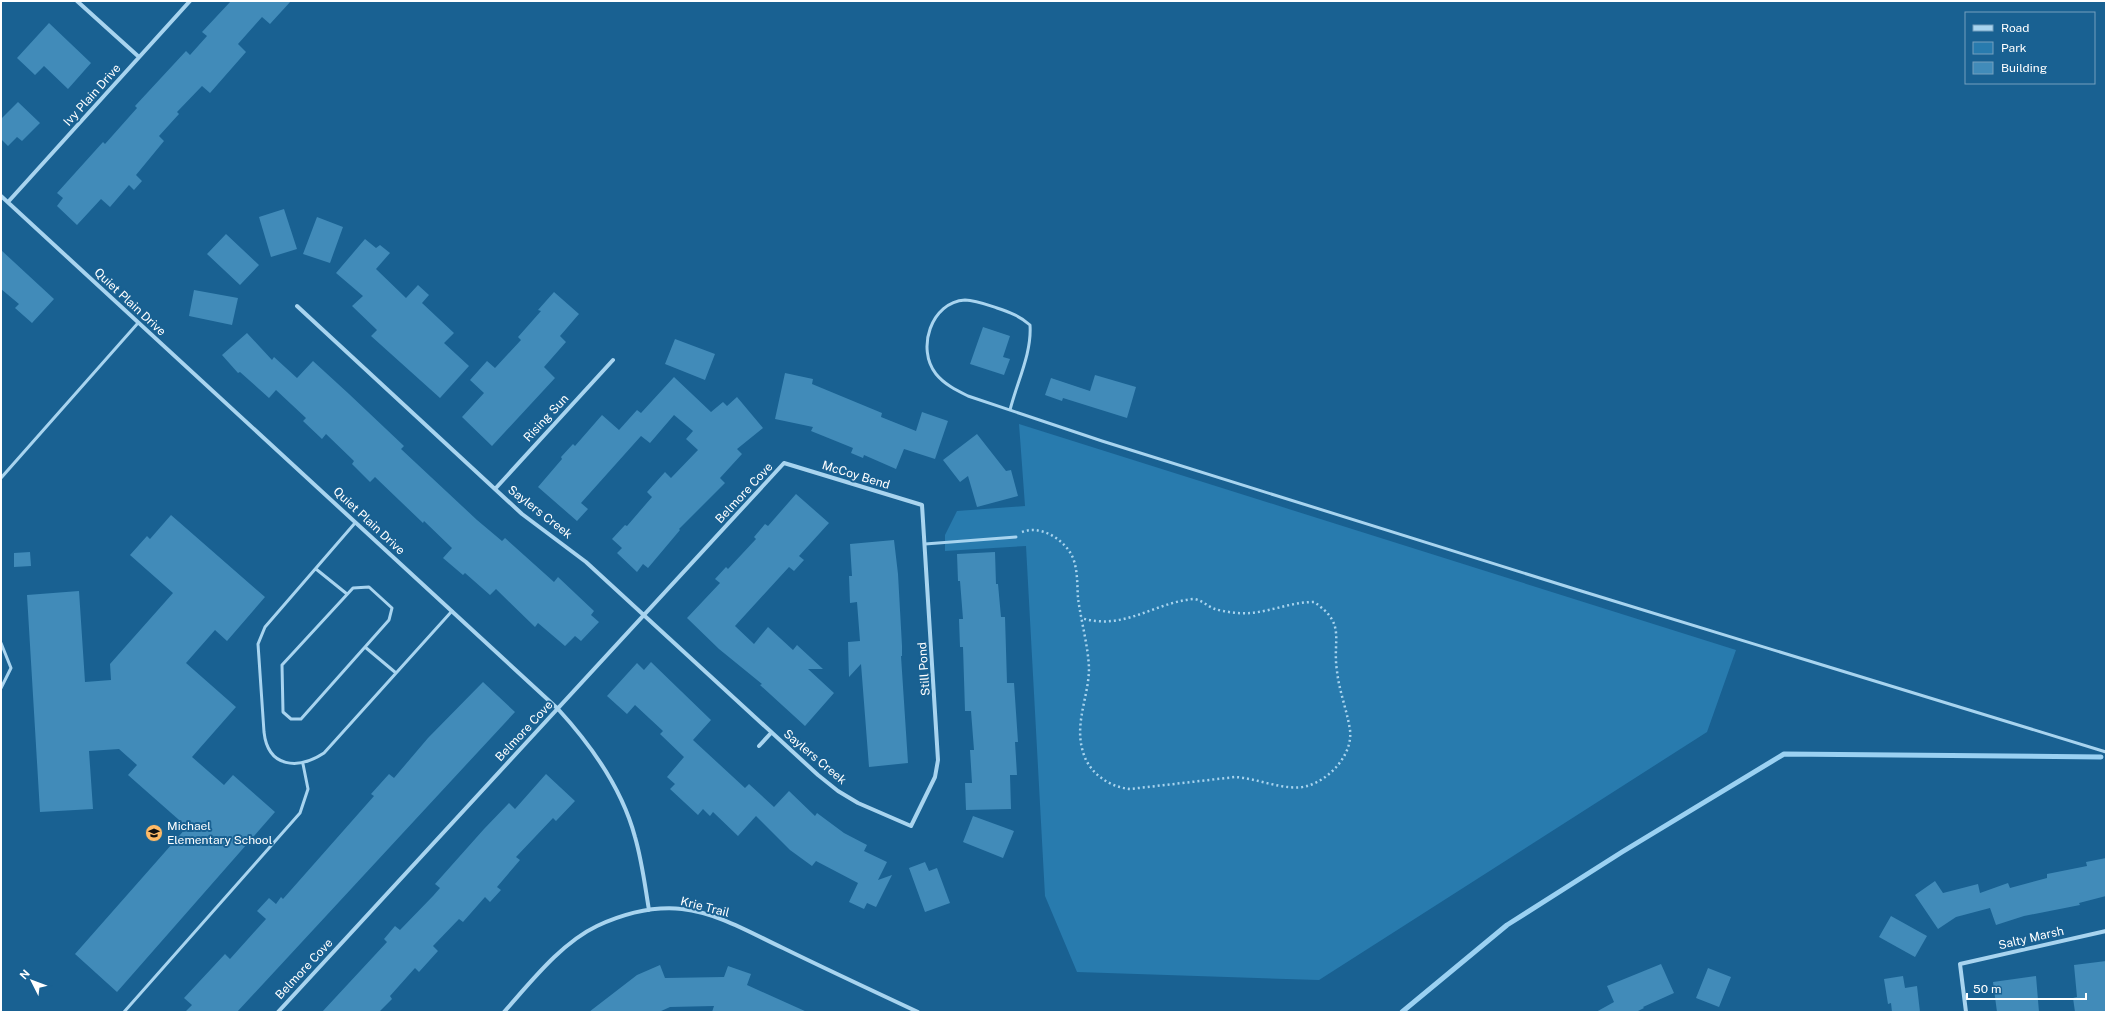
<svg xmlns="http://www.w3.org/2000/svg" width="2107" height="1013" viewBox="0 0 2107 1013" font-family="'Public Sans',sans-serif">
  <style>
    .green { fill: #287bae }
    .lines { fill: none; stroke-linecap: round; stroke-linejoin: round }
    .stream { stroke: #9bd1f2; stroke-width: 5 }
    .building { fill: #418bb9 }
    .path { stroke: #a8d4ef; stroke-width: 2.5; stroke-dasharray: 2 3; stroke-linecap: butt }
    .lane { stroke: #a8d4ef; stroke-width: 3 }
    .street { stroke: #a8d4ef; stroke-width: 4 }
    .labels { text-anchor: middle; stroke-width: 4; stroke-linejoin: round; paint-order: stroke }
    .street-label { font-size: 12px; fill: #fff; stroke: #196192 }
    .poi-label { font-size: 12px; fill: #fff; stroke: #196192; text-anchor: start }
  </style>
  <rect width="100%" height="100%" fill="#196192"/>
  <path class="green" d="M1019,424L1736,650L1707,732L1319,980L1077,972L1045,896L1026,546L945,551V535L957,511L1025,506Z"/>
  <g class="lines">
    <path class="stream" d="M1402,1012L1507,925L1622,852L1784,754L2101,757"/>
  </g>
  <path class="building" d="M231,1H291L270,24L262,17L238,44L246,52L210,93L202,86L177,112L179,114L159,136L164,141L136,175L142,181L134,190L129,185L110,207L101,199L77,225L57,206L63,198L57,193L103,142L105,144L137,108L135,106L186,51L190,55L207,36L202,32Z
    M49,23L91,63L68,89L44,66L35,75L17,58Z
    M18,102L40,123L22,141L17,137L8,146L1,139V119Z
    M284,209L297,249L271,257L259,217Z
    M317,217L343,227L330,263L303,254Z
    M226,234L259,265L240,285L207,254Z
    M365,239L376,248L380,245L390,253L376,269L406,298L418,285L429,295L422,303L454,333L444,343L469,366L440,398L371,336L377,330L352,306L363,296L336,273Z
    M1,250L54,299L32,323L15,308L19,304L1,289Z
    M194,290L238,298L232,325L189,316Z
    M554,292L579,314L560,336L566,342L544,367L555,378L492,446L462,417L484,393L470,380L487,361L495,368L521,340L518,337L541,311L538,310Z
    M983,327L1010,336L1003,357L1010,359L1004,375L970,364Z
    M247,333L272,360L274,357L297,378L313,361L349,394L404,446L401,449L477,520L502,541L505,538L554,582L558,577L594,611L591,615L599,622L581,641L575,636L565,646L538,623L535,627L496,589L490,595L465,573L463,575L443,558L452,548L424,521L423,523L375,477L370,482L352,464L354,461L326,434L322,439L303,421L306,418L276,390L269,398L240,372L238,373L222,355Z
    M675,339L715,354L705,380L665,364Z
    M785,373L813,379L812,384L882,413L881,417L916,431L922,412L948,421L935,459L904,449L896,469L864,455L863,458L851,453L853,448L811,431L813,427L775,419Z
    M1095,375L1136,387L1127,418L1063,398L1062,401L1045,395L1051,378L1090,391Z
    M674,377L711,412L723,402L727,406L737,397L763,428L737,449L742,454L720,478L725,483L679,529L680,530L648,568L643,564L637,572L617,553L622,548L612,539L625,525L627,526L652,497L647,492L665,472L671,478L698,450L686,439L693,431L674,415L650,443L641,436L581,503L588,509L577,521L538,487L562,459L561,457L573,444L575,446L602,415L619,430L637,410L641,413Z
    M977,434L1006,471L1011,470L1018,496L977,507L968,476L960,482L943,460Z
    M796,494L829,523L799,556L804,560L794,571L789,567L735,626L754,644L768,627L793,650L797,645L823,669H808L834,693L805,726L760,685L762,684L719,649L687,618L720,583L715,579L726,567L728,569L756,539L754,537L765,524L768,526Z
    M171,515L265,597L227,641L215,630L186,663L236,707L192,757L224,785L233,775L275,812L117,992L75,954L187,827L128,775L137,765L119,749L89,751L93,809L40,812L27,595L79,591L85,682L111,680L110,664L173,593L130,555L147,536L150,539Z
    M894,540L898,574L902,646V656H901L908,763L869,767L861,664L849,677L848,642L860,641L857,602L850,603L849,576H852L850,544Z
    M30,552L31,566L14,567V553Z
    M995,552L996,584H998L1001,617H1005L1007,683H1014L1018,742H1015L1017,775H1010L1011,809L966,810L965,783H972L970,750H974L971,711H965L963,647H960L959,619H963L960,581H958L957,554Z
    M651,662L711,720L693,740L745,788L749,784L774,807L789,791L815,816L817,813L844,833L867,845L864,851L887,862L878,880L892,875L876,907L867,903L864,909L849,902L858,883L816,861L812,866L790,850L756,816L738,836L713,812L710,816L703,809L698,815L670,789L675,784L667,777L684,757L660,734L663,731L635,705L627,714L607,696L637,663L644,670Z
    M483,682L515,712L237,1012H185L192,1005L184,998L225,954L230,959L266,919L257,911L269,898L276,904L281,897L283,899L374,796L371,794L389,774L394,778L428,738Z
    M546,774L575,801L556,821L553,818L516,857L520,860L497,887L501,890L490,902L485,897L463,922L459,919L433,946L438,951L419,972L415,968L390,996L392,999L379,1012H322L387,942L384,939L395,926L400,930L433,896L440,888L435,884L484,829L509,803L515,809Z
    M973,816L1014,831L1003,858L963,842Z
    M2106,858V896L2079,903L2080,905L2024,916L1996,925L1990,908L1956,917L1938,929L1915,895L1935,881L1943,893L1978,884L1980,893L2008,883L2010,888L2047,878V874L2087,866L2086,862Z
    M925,862L929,871L937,868L950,903L925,912L909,868Z
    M1891,916L1927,936L1915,957L1879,937Z
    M2106,961V1012H2075L2073,998L2077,997L2074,965Z
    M1661,964L1674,993L1643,1007L1644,1008L1636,1012H1596L1614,1002L1607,986Z
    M660,965L665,978L724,977L728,966L751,974L747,985L807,1012H712L714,1006L670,1007L659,1012H589L637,975Z
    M1708,968L1731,977L1719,1007L1696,998Z
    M1903,976L1905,988L1917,986L1920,1012H1892L1891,1003L1888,1004L1884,979Z
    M2036,976L2039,1012H1997L1993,982Z"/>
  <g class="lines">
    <path class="path" d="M1022,532C1040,525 1062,538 1071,554C1078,566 1077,584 1078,598C1081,621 1088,645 1089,668C1089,696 1074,723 1083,752C1089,773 1109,787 1130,789L1235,777C1257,778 1286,792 1307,786C1329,780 1353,755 1350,730C1347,710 1339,691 1337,671C1332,639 1347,624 1314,602C1292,602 1272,611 1251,613C1240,614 1225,612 1215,609C1208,607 1201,599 1193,599C1153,603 1124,631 1081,618"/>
    <path class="lane" d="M1010,410C1017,382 1032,353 1030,325C1020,316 1009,312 997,308C988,305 975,300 965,300C931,302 916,349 936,374C944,384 956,390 968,396L1102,441L1578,590L2106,752
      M1,478L138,323
      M355,523L265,627L258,644L264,732C268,768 298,770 324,753L452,611
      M925,544L1016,537
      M316,569L347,594
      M369,587L392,608L389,620L301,719H291L283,712L282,665L353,588Z
      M1,643L11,668L1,688
      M365,647L396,673
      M124,1012L300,813L308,789L303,764"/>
    <path class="street" d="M77,1L139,57
      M1,196L558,709C591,745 622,788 635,837C642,861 645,886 649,910
      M8,202L190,1
      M495,489L613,360
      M759,746L771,733
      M278,1012L784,463L922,505L938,760L935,777L911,826L858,803L838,791L818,775L586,562L522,514L297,306
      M504,1012C530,983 561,943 597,926C623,914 653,906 682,909C718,913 751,933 783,948C828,970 873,991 918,1012
      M1966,1012L1960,964L2106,931"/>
  </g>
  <defs>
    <g id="school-disc" transform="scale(0.9)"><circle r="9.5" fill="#ffba66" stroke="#196192"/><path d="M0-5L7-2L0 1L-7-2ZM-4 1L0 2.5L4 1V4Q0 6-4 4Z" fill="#111"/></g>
  </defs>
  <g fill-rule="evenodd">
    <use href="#school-disc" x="154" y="833"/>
  </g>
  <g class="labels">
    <g class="street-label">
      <text transform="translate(92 95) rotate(-48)" y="4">Ivy Plain Drive</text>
      <text transform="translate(130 302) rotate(43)" y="4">Quiet Plain Drive</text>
      <text transform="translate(546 418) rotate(-47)" y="4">Rising Sun</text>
      <text transform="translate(856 475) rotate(17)" y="4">McCoy Bend</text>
      <text transform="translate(744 493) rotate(-47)" y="4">Belmore Cove</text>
      <text transform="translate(540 512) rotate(38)" y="4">Saylers Creek</text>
      <text transform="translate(369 521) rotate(43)" y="4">Quiet Plain Drive</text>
      <text transform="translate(924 669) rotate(-94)" y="4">Still Pond</text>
      <text transform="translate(524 731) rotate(-47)" y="4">Belmore Cove</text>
      <text transform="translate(815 757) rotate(40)" y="4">Saylers Creek</text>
      <text transform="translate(705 907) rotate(14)" y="4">Krie Trail</text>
      <text transform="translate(2031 938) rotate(-13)" y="4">Salty Marsh</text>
      <text transform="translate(304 969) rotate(-47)" y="4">Belmore Cove</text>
    </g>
    <g class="poi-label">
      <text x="167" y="830">Michael<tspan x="167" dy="14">Elementary School</tspan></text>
    </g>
  </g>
  <rect width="2107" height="1013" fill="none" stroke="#ffffff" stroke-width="4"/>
  <rect x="1965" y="12" width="130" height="72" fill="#196192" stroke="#75a0be"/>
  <rect x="1973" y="25" width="20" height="6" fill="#a8d4ef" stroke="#75a0be"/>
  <text x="2001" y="32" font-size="12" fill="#ffffff">Road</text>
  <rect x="1973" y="42" width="20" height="12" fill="#287bae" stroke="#75a0be"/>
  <text x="2001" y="52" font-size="12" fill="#ffffff">Park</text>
  <rect x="1973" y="62" width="20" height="12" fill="#418bb9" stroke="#75a0be"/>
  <text x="2001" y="72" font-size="12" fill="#ffffff">Building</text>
  <g transform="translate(32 981) rotate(312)" stroke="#196192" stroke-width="3" paint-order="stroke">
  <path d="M0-3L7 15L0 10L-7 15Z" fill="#ffffff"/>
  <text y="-6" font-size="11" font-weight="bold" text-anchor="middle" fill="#ffffff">N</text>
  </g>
  <path d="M1967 993v6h119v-6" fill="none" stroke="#ffffff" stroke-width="2"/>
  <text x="1973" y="993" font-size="12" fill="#ffffff" stroke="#196192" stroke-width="3" paint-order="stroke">50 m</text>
</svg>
